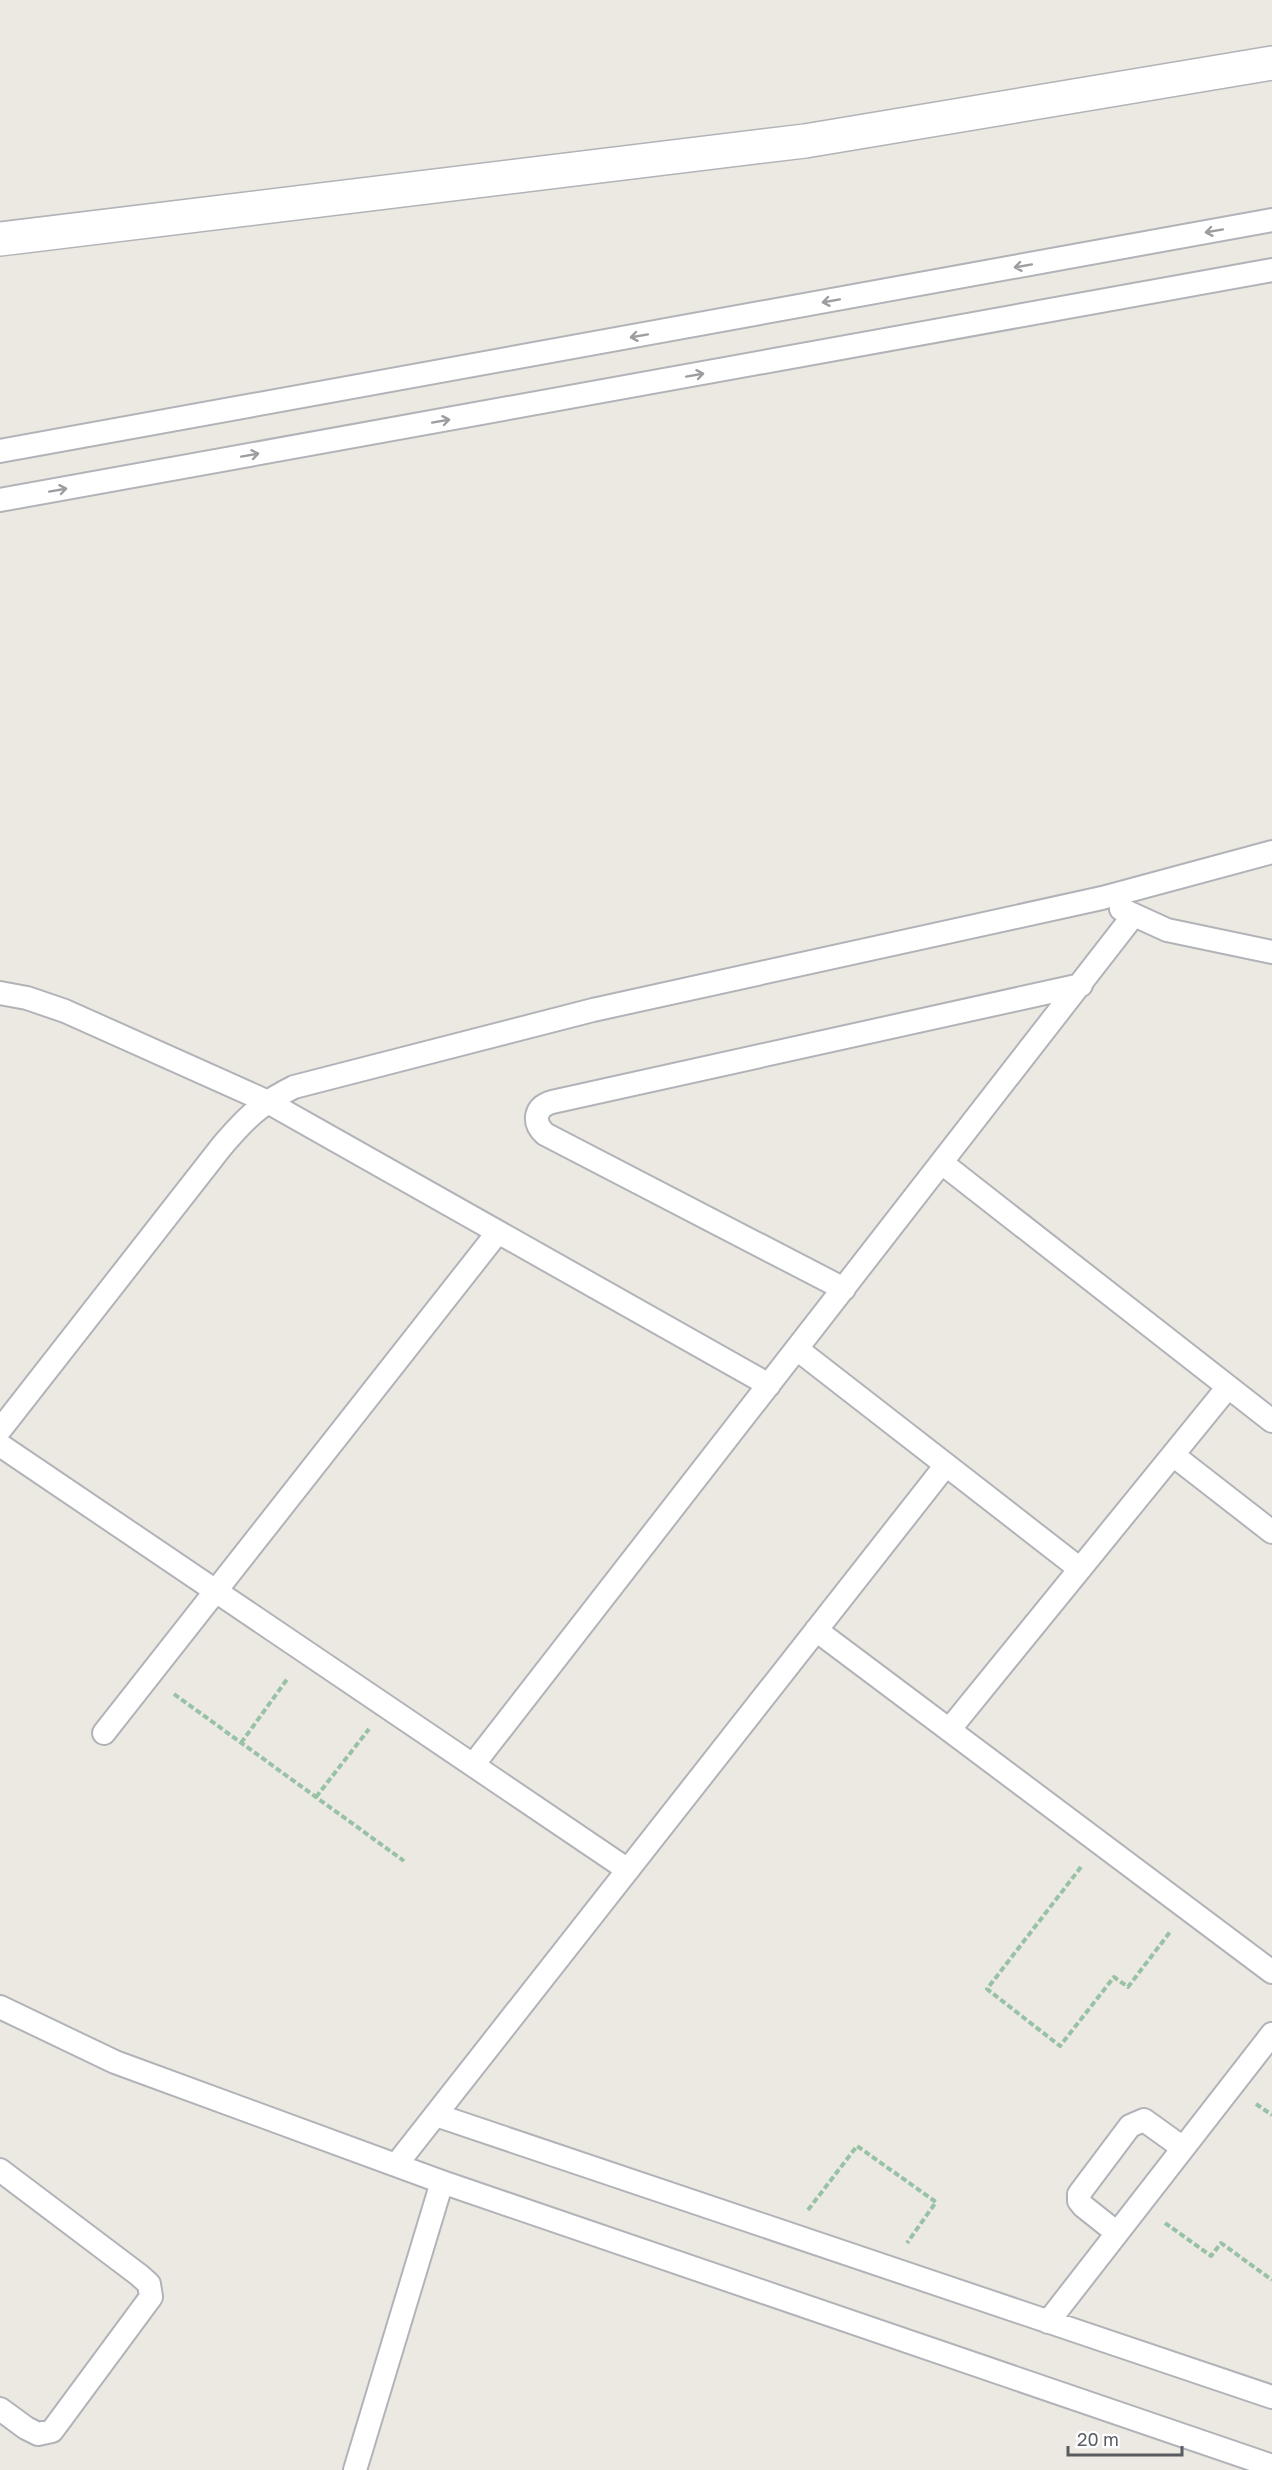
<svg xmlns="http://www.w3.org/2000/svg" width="1272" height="2470" viewBox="0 0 1272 2470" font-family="'Golos Text',sans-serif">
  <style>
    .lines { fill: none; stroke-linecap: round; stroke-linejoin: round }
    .lane-casing { stroke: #b1b3b8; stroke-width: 26 }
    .street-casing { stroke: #b1b3b8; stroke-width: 36 }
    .path { stroke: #98c2a5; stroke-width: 4; stroke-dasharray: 6 3; stroke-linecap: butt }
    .lane { stroke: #fff; stroke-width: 22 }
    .street { stroke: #fff; stroke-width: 33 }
    .oneway { stroke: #9b9da0 }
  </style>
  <rect width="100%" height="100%" fill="#ebe9e1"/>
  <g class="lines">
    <g class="lane-casing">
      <path id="lane" d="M0,451L1272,220
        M0,500L1272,270
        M1121,909L1167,930L1272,952
        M0,993L27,998L65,1011L266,1101L769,1385
        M942,1163L1272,1421
        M844,1289L545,1134C532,1122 535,1107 552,1102L1081,985
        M797,1349L1080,1569
        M0,1430L222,1146C247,1117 260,1104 294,1087L593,1010L1102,898L1272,852
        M0,1445L628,1870
        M1173,1455L1272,1532
        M816,1630L1272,1972
        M949,1730L1228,1387
        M104,1733L498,1232
        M473,1765L1133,916
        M0,2007L115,2062L442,2182L1272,2466
        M436,2115L1272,2397
        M396,2165L946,1465
        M0,2170L139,2275L149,2284L151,2297L52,2431L38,2434L26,2428L0,2409
        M1117,2233L1083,2206L1079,2201V2194L1130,2126L1144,2120L1183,2148
        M1048,2322L1272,2034
        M355,2470L442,2182"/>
    </g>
    <g class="street-casing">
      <path id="street" d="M0,239L805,141L1272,63"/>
    </g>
    <path class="path" d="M174,1694L404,1861
      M241,1743L288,1678
      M316,1797L369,1729
      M1081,1867L987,1989L1060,2046L1114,1977L1128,1987L1170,1932
      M1256,2104L1272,2115
      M808,2210L857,2146L936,2202L907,2243
      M1165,2223L1211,2256L1221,2243L1272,2280"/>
    <use href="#lane" class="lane"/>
    <use href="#street" class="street"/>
  </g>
  <defs><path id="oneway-shaft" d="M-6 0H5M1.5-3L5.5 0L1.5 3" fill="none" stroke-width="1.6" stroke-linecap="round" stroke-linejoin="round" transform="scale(1.5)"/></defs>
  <g class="oneway">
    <use href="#oneway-shaft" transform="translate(1214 231) rotate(170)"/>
    <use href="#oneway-shaft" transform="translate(1023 266) rotate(170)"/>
    <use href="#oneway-shaft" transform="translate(831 301) rotate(170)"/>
    <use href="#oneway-shaft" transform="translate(639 336) rotate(170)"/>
    <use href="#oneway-shaft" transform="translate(695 375) rotate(-10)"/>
    <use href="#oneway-shaft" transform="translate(441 421) rotate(-10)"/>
    <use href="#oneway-shaft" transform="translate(250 455) rotate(-10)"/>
    <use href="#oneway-shaft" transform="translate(58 490) rotate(-10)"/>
  </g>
  <path d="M1068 2446v9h114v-9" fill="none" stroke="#595c61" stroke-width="3"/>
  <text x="1077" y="2446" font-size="18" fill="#595c61" stroke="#ffffff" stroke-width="4.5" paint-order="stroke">20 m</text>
</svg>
